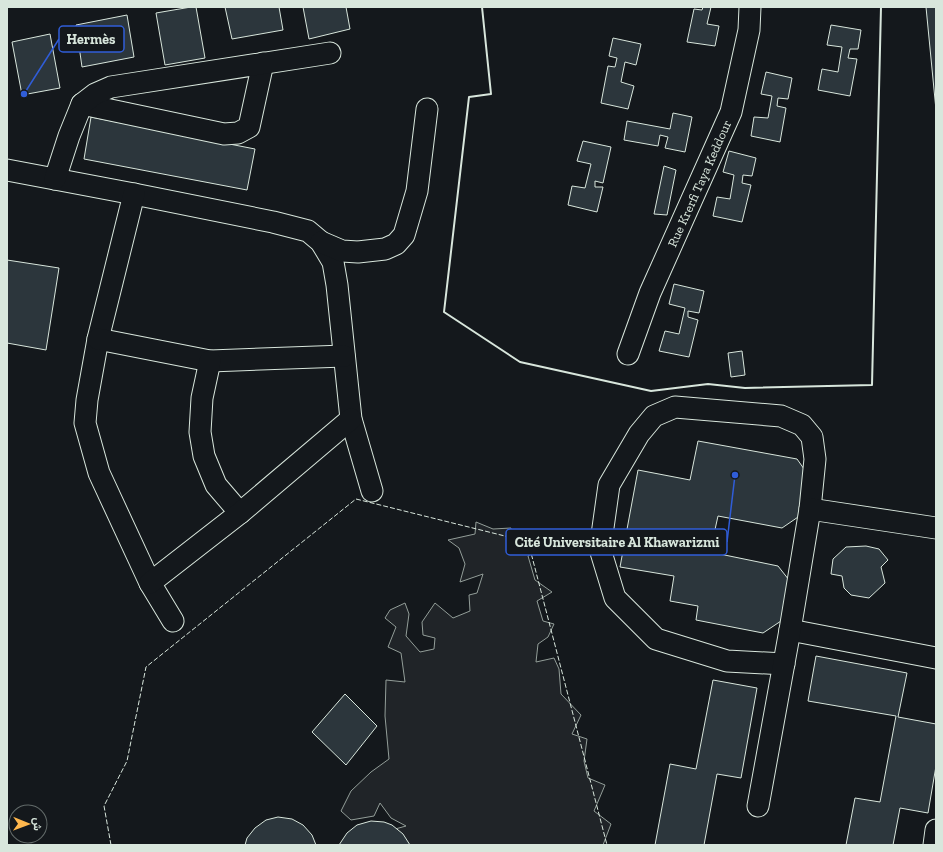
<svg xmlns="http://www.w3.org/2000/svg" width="943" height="852" viewBox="0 0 943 852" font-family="'Zilla Slab',Vazirmatn,serif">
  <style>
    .green { fill: #202428; stroke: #939e99 }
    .building { fill: #2c363c; stroke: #d8e6dc }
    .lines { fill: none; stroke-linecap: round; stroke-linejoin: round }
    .minor-casing { stroke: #d8e6dc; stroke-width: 23 }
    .minor { stroke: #14181c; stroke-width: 21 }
    .fence { stroke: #d8e6dc; stroke-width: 1; stroke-dasharray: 5 2; stroke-linecap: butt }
    .wall { stroke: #d8e6dc; stroke-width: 2 }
    .labels { text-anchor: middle; stroke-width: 3; stroke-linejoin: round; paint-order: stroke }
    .street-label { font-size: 13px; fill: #d8e6dc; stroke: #14181c }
    .leader { fill: none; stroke: #305dd8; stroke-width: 1.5 }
    .callout-dot { fill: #305dd8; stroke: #14181c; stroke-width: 1.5 }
    .callout { fill: #14181c; stroke: #305dd8; stroke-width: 1.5 }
    .callout-label { font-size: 14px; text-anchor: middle; font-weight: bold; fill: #d8e6dc }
  </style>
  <rect width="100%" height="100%" fill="#14181c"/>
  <path class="green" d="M476,522L493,529L511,528V543L529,535L542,547L528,556L535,580L552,592L537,601L543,621L554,624L548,637L538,644L536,662L554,658L559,669L561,694L581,715L572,734L587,739L584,761L588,778L605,785L594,811L611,824L603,845H399L388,831L406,826L391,818L380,803L374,816L351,820L341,811L351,791L371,772L389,759L385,716L386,680L405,682L401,653L388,647L396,627L385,618L390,610L405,603L409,614L406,636L420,652L434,649L435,638L423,635L422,622L435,603L453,618L470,611L469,595L477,593L483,574L460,582L465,564L459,548L448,540L475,534Z"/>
  <path class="building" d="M191,7H196L205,58L165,65L156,13Z
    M225,7H279L283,30L232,39Z
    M303,7H346L350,29L309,39Z
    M703,7H711L707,24L719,26L715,46L687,42L694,9L702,10Z
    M926,7H936V110Z
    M127,15L134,57L82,67L76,25Z
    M831,25L861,30L858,49H850L848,58L857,59L850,96L818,90L822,69L838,72L842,47L827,45Z
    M50,34L60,88L22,95L12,42Z
    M613,38L641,44L636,65L625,62L621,82L634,86L628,109L601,103L608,66L615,67L617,58L609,56Z
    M766,72L792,78L788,99L778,98L777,106L786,108L780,142L751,136L754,117L768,118L772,96L761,94Z
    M673,113L692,117L685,152L665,148L668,137L660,135L658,146L624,140L627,121L670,129Z
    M91,117L255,149L247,190L84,159Z
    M583,141L611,147L603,183L595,181V187H603L597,212L568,205L572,186L585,188L591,164L577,161Z
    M729,151L756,158L752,176L743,175L742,183L751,185L742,222L713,216L717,197L730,199L734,175L723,172Z
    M664,166L676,170L667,215L654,214Z
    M7,260L59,268L46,350L7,343Z
    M674,284L704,291L699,313L688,311V317L698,320L689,357L659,351L665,331L679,334L685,308L669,304Z
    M742,351L745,375L731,377L728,353Z
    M698,441L797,459L809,476L801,515L782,528L718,516L710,552L778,566L789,580L781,621L763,633L696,620L698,606L670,601L674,576L620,567L638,470L690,480Z
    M866,546L879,549L888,560L881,567L885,583L869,598L851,595L844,588L842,576L831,574L833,559L846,547Z
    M816,656L907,673L898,717L936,724V766L928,813L900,808L893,845H846L855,798L880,802L896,716L808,701Z
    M713,680L757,688L741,778L717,774L704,845H655L670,764L696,769Z
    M345,694L377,726L346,765L312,732Z
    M278,817L292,819L303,825L312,835L316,845H245L247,838L255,828L266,820Z
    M371,821L384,822L392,825L403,834L410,845H339L347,833L357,825Z"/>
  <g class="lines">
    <g class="minor-casing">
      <g id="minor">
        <path d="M82,104L224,134L238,133L249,127L263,63"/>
        <path d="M7,170L134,194L273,222L308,231L321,242L333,262L337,285L351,419L372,491"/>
        <path d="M55,179L69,136L82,104L95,94L111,87L330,53"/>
        <path d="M134,194L98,339L87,400L85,423L99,473L150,583L173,621"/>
        <path d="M321,242L342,251L358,252L385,249L396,244L404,235L417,191L427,109"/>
        <path d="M98,339L210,361L344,356"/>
        <path id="s1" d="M628,354L650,293L731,112L749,30L750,7"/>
        <path d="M210,361L202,398L200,432L204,456L216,485L240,513"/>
        <path d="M150,583L240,513L351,419"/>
        <path d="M790,630L936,658"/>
        <path d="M784,664L727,661L656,639L615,598L600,549L609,485L639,434L654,416L675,407L781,416L802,425L812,437L815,459L810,509"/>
        <path d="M758,806L790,630L810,509L936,528"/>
        <path d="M934,845L936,830"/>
      </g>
    </g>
    <use href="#minor" class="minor"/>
    <path class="fence" d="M111,845L104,806L127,761L146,667L356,499L525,541L530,549L607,845"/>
    <path class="wall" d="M482,7L491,94L469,97L444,312L520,362L651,391L708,384L745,388L872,385L881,7"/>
  </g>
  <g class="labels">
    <g class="street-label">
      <text dy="5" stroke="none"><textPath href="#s1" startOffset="185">Rue Krerfi Taya Keddour</textPath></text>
    </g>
  </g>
  <path class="leader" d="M24 94L59 39M735 475L727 542"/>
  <g class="callout-dot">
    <circle cx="24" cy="94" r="4"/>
    <circle cx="735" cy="475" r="4"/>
  </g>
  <g class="callout">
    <rect x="59" y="26" width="65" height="26" rx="4"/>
    <rect x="506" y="529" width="221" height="26" rx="4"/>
  </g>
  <g class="callout-label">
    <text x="91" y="44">Hermès</text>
    <text x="617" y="547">Cité Universitaire Al Khawarizmi</text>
  </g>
  <rect width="943" height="852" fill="none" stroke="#d8e6dc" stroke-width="16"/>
  <g transform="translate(28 824) rotate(91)"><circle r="19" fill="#14181c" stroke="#626a69"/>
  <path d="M0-3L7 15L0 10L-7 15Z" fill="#ffb74d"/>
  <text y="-6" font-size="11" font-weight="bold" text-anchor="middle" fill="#d8e6dc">ش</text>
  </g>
</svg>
